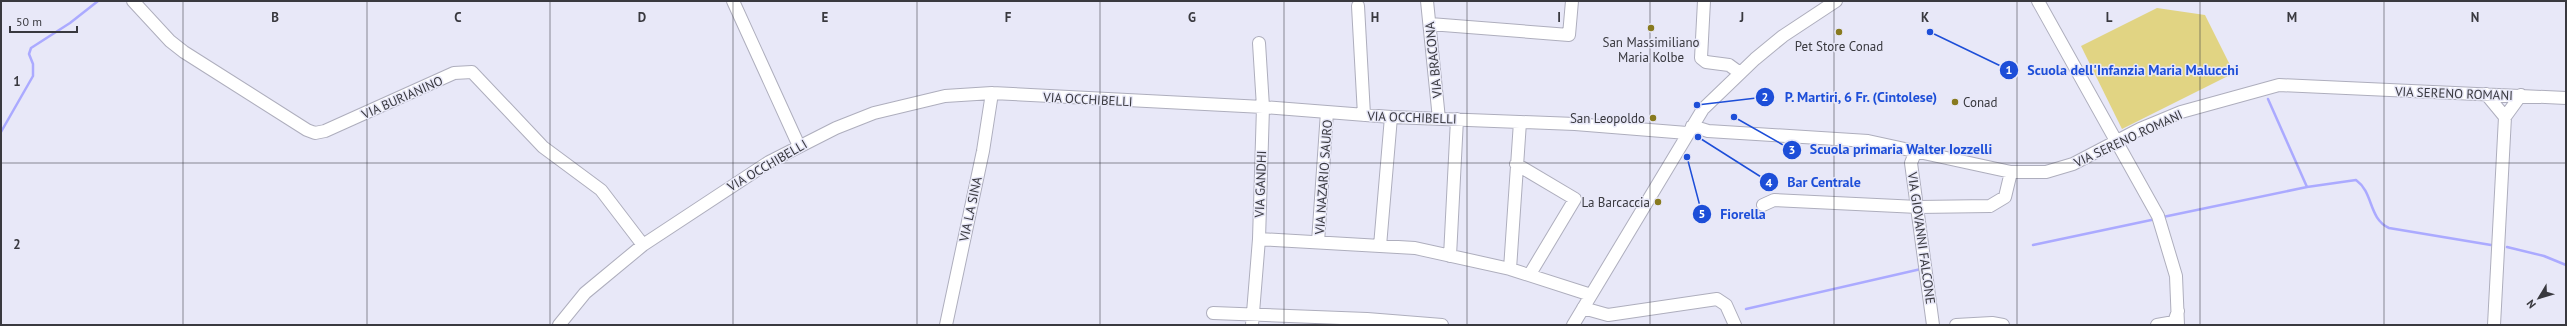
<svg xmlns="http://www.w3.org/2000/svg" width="2567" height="326" viewBox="0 0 2567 326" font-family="'PT Sans',sans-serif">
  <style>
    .green { fill: #e1d483 }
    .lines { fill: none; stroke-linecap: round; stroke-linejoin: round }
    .stream { stroke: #abaaff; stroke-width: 2.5 }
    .minor-casing { stroke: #aeaebd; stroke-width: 14 }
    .minor { stroke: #fff; stroke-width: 12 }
    .grid { fill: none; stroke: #39393f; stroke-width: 1; stroke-opacity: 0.55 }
    .poi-dot { fill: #887a1f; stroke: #e8e8f8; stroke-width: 1.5 }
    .labels { text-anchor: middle; stroke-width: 3; stroke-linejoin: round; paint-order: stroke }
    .poi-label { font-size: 13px; fill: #39393f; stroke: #e8e8f8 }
    .street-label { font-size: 13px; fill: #39393f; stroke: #e8e8f8 }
    .grid-label { font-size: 13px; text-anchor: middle; font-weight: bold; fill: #39393f; stroke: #e8e8f8; stroke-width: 3; stroke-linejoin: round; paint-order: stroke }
    .leader { fill: none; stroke: #1d4ed8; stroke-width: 1.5 }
    .callout-dot { fill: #1d4ed8; stroke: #e8e8f8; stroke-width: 1.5 }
    .mark-label { font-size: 12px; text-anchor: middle; font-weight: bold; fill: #fff }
    .callout-label { font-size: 14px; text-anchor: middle; font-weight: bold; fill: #1d4ed8; stroke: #e8e8f8; stroke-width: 3; stroke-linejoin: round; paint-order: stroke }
  </style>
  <rect width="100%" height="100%" fill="#e8e8f8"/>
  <path class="green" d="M2157,8L2205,15L2234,73L2122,129L2081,46Z"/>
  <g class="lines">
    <path class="stream" d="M2268,99L2307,187L2356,180C2374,193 2368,218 2389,228L2491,245
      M1,132L33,76V64L29,54L31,48L70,23L98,1
      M2163,217L2307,187
      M2033,245L2156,219
      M2507,247L2544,256L2566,265
      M1746,309L1921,269"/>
    <g class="minor-casing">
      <path id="minor" d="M133,1L170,41L184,52L307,130L315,133L325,131L454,73L472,72L543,147L601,190L643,245
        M733,1L799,146
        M1427,1L1439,119
        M1704,1L1701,58L1706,62L1729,65L1740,73
        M2038,1L2158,216L2176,276L2178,325
        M1358,6L1364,115
        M1430,24L1569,35L1572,1
        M2486,94L2505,117
        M1692,126L1708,131L1868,141L2011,172H2046L2073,164L2140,129L2181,112L2279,85L2566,98
        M1915,153L1911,163L1933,325
        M1516,164L1575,199L1530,274
        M1763,205L1774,200L1918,207L1990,206L2005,197L2011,172
        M1259,239L1415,248L1510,269L1591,295
        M1318,242L1327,112
        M1380,246L1391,117
        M1450,256L1457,119
        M1510,269L1520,122
        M1583,308L1608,315L1717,299L1726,305L1735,325
        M1213,313L1367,319L1442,325
        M559,325L585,293L643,245L769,162L836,128L874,113L945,96L992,93L1263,107L1391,117L1575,124L1687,133
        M946,325L983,151L992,93
        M1252,325L1259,239L1263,107L1259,43
        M1573,325L1703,109L1755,59L1783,36L1836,1
        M1956,325L1992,323L2003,325
        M2157,325L2174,322L2178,311
        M2494,325L2505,117L2521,95"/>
    </g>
    <use href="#minor" class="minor"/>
  </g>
  <path class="grid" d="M183,1V325M367,1V325M550,1V325M733,1V325M917,1V325M1100,1V325M1284,1V325M1467,1V325M1650,1V325M1834,1V325M2017,1V325M2200,1V325M2384,1V325M1,163H2566"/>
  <g class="poi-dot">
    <circle cx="1651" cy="28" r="4"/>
    <circle cx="1839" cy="32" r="4"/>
    <circle cx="1955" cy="102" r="4"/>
    <circle cx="1653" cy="118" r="4"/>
    <circle cx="1658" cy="202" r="4"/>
  </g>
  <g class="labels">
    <g class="poi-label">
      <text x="1651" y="47">San Massimiliano<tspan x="1651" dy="15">Maria Kolbe</tspan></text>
      <text x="1839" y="51">Pet Store Conad</text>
      <text x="1963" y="107" text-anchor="start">Conad</text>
      <text x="1645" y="123" text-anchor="end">San Leopoldo</text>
      <text x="1650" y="207" text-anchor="end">La Barcaccia</text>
    </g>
    <g class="street-label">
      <text transform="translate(1433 60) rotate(-96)" y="5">VIA BRACONA</text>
      <text transform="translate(2454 93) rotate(2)" y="5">VIA SERENO ROMANI</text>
      <text transform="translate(402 97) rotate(-24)" y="5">VIA BURIANINO</text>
      <text transform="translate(1088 99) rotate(3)" y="5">VIA OCCHIBELLI</text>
      <text transform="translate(1412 117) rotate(2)" y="5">VIA OCCHIBELLI</text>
      <text transform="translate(2128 138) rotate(-25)" y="5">VIA SERENO ROMANI</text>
      <text transform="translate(767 165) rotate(-30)" y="5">VIA OCCHIBELLI</text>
      <text transform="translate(1323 177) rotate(-86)" y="5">VIA NAZARIO SAURO</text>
      <text transform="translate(1260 184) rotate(-88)" y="5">VIA GANDHI</text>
      <text transform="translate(970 209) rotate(-78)" y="5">VIA LA SINA</text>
      <text transform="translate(1922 238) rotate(82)" y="5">VIA GIOVANNI FALCONE</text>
    </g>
  </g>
  <g class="grid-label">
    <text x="275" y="22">B</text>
    <text x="458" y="22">C</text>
    <text x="642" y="22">D</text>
    <text x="825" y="22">E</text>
    <text x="1008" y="22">F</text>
    <text x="1192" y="22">G</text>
    <text x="1375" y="22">H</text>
    <text x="1559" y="22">I</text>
    <text x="1742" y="22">J</text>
    <text x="1925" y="22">K</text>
    <text x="2109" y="22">L</text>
    <text x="2292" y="22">M</text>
    <text x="2475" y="22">N</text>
    <text x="17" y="86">1</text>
    <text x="17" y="249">2</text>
  </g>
  <path class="leader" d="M1930 32L2009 70M1697 105L1765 97M1734 117L1792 150M1698 137L1769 182M1687 157L1702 214"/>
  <g class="callout-dot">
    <circle cx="1930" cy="32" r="4"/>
    <circle cx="1697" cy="105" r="4"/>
    <circle cx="1734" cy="117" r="4"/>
    <circle cx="1698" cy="137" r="4"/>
    <circle cx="1687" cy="157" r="4"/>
    <circle cx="2009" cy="70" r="10"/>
    <circle cx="1765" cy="97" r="10"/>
    <circle cx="1792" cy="150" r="10"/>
    <circle cx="1769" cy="182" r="10"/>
    <circle cx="1702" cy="214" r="10"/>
  </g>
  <g class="mark-label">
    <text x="2009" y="74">1</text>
    <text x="1765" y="101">2</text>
    <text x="1792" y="154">3</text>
    <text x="1769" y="187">4</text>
    <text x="1702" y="218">5</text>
  </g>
  <g class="callout-label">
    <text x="2133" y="75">Scuola dell'Infanzia Maria Malucchi</text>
    <text x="1861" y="102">P. Martiri, 6 Fr. (Cintolese)</text>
    <text x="1901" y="154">Scuola primaria Walter Iozzelli</text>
    <text x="1824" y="187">Bar Centrale</text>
    <text x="1743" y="219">Fiorella</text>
  </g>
  <rect width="2567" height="326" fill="none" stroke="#39393f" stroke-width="4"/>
  <g transform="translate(2539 298) rotate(232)" stroke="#e8e8f8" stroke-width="3" paint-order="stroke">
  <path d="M0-3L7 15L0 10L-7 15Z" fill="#39393f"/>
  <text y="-6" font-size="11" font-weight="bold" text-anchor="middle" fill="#39393f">N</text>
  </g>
  <path d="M10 26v6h67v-6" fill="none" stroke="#39393f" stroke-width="2"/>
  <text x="16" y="26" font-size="12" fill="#39393f" stroke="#e8e8f8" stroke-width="3" paint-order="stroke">50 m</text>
</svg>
